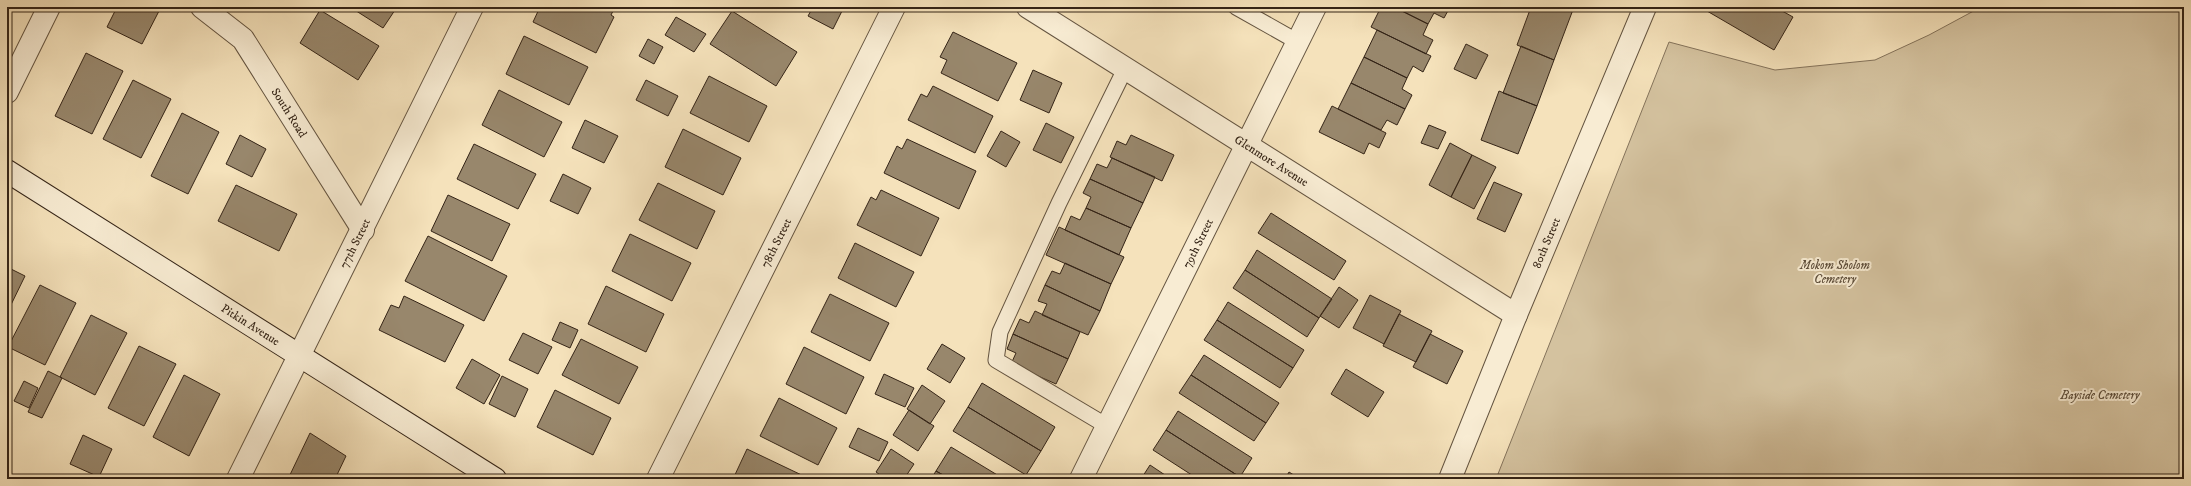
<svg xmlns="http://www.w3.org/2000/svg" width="2191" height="486" viewBox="0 0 2191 486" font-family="'IM FELL DW Pica',serif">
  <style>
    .green { fill: #d4c29f; stroke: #84735b }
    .building { fill: #98876c; stroke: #342417 }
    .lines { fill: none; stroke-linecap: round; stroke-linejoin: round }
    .lane-casing { stroke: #645440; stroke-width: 17 }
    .street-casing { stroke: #645440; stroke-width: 24 }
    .secondary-casing { stroke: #342417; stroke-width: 24 }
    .lane { stroke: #f8ecd3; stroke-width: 15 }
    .street { stroke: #f8ecd3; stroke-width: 22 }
    .secondary { stroke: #f8ecd3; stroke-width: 22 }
    .labels { text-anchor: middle; stroke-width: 4; stroke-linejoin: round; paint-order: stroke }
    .street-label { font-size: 12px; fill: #342417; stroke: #f8ecd3 }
    .park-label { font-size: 12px; font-style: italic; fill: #5c4c39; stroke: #f8ecd3 }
  </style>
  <rect width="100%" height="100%" fill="#f5e2bb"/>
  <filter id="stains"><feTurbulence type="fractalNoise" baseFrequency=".005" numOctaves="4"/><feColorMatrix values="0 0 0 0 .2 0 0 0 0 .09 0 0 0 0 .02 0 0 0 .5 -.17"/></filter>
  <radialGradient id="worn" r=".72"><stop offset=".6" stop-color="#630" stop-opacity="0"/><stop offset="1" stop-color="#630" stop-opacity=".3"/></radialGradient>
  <path class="green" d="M1981,7H2184V479H1496L1669,42L1775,70L1875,60L1929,35Z"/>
  <path class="building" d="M117,7H150L159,11L142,44L107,27Z
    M350,7H397L383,28Z
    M540,7H615L611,15L614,17L596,53L533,22Z
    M813,7H844L833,29L808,16Z
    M1381,7H1394L1428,24L1423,35L1433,40L1426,54L1371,27Z
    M1394,7H1450L1444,18L1434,13L1428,24Z
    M1531,7H1574L1554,60L1517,45Z
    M1710,7H1775L1793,17L1774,50L1707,11Z
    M320,10L379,46L358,80L300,43Z
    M732,11L797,52L776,86L710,44Z
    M676,17L706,34L694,52L665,35Z
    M1377,30L1431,56L1423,72L1413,66L1407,78L1364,57Z
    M953,32L1017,63L998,101L941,73L947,60L940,57Z
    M524,36L588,67L569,105L506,74Z
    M648,39L663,47L654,64L639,56Z
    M1466,44L1488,55L1476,79L1454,69Z
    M1521,46L1554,60L1537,106L1503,93Z
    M86,53L123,71L92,134L55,116Z
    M1364,57L1407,78L1402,89L1412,95L1405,109L1351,83Z
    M1033,70L1062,83L1049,113L1020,100Z
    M709,76L767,106L749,142L690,113Z
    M133,80L171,99L141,158L103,139Z
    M646,80L678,96L668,116L636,100Z
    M1351,83L1405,109L1397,125L1387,120L1381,130L1338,109Z
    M933,86L993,116L975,153L908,120L921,94L927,97Z
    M499,90L562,122L544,157L482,125Z
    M1499,91L1537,106L1518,154L1481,140Z
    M1332,106L1386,133L1379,148L1369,143L1364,154L1319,132Z
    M182,113L219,132L188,194L151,176Z
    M585,120L618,136L604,163L572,148Z
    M1046,123L1074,137L1061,163L1033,150Z
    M1429,125L1446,132L1438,149L1421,143Z
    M683,129L741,158L723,195L665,167Z
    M1001,131L1020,142L1006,167L987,156Z
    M240,135L266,149L252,177L226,164Z
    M1131,135L1174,155L1162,181L1110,157L1117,141L1126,145Z
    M907,139L976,171L959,209L884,173L897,146L902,149Z
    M1450,143L1472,155L1451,197L1429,185Z
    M474,144L536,174L518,209L457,179Z
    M1472,155L1496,167L1474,209L1451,197Z
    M1112,158L1155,177L1143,203L1090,179L1097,164L1107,168Z
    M563,174L591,188L578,214L550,201Z
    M1090,179L1143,203L1131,228L1086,208L1091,197L1083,193Z
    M1494,182L1522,194L1505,232L1477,219Z
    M658,183L715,211L697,249L639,220Z
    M236,185L297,214L279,251L218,221Z
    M881,190L939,218L921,256L857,225L871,197L876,200Z
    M448,195L510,224L492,261L431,231Z
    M1086,208L1131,228L1119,255L1065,230L1071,216L1080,220Z
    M1271,213L1346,261L1334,280L1258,233Z
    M1059,227L1124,257L1111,284L1046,255Z
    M630,234L691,263L672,301L612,271Z
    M428,236L507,276L484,321L405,281Z
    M855,243L914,272L896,307L838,278Z
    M1257,250L1332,299L1319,318L1245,270Z
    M1065,263L1111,284L1100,311L1045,285L1052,271L1060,274Z
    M7,267L25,276L7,313Z
    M1245,270L1319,318L1307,337L1233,288Z
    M40,285L76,303L45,365L8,347Z
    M1045,285L1100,311L1088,335L1042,315L1047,304L1038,301Z
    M606,286L664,314L646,352L588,324Z
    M1339,287L1358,300L1339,328L1320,316Z
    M830,294L889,323L870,361L811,332Z
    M1370,295L1401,311L1384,344L1353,328Z
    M404,296L464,325L445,362L379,330L391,305L399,308Z
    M1228,302L1304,350L1293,368L1217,320Z
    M1035,311L1080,332L1068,359L1013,334L1020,319L1029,323Z
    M1399,314L1432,331L1416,362L1383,346Z
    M91,315L127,333L95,395L60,377Z
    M1217,320L1293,368L1280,388L1204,340Z
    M560,322L578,330L570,348L552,340Z
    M523,333L552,347L538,374L509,360Z
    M1013,334L1068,359L1056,384L1011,364L1016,353L1007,349Z
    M1430,334L1463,351L1447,384L1413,367Z
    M581,339L638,367L619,404L562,375Z
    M942,344L965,358L950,383L927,369Z
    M139,346L176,364L144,426L108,408Z
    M804,347L864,377L846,414L786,384Z
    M1204,355L1279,403L1266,423L1191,375Z
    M472,359L500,375L484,404L456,388Z
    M1346,369L1384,392L1368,417L1331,394Z
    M48,371L62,378L42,418L28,412Z
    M884,374L914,388L905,407L875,394Z
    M184,375L220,394L189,456L153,437Z
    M1191,375L1266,423L1254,441L1179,393Z
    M502,376L528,389L515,417L489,404Z
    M24,381L38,388L29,408L14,401Z
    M982,383L1055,427L1041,451L968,407Z
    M922,385L945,401L930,424L907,409Z
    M555,390L611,418L593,455L537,427Z
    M779,398L837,428L818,465L760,436Z
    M968,407L1041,451L1026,475L953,431Z
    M909,410L934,426L918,451L893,435Z
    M1178,411L1252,458L1240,477L1166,430Z
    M858,428L888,442L879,461L849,447Z
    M1166,430L1240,477L1239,479H1198L1153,450Z
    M310,433L346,456L335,479H288Z
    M83,435L112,449L99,477L70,464Z
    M951,447L1004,479H950L936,471Z
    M747,449L810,479H733Z
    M891,449L914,464L904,479H886L876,472Z
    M1150,465L1171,479H1141Z
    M936,471L950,479H931Z
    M1289,472L1300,479H1285Z"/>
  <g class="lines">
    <g class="lane-casing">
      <path id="lane" d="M1236,7L1298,42
        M1107,426L996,360L1000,332L1059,203L1125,69"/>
    </g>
    <g class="street-casing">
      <g id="street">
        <path id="s1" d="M202,7L243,39L363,230"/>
        <path id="s2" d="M1028,7L1516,315"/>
        <path d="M7,92L49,7"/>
        <path id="s3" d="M238,479L472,7"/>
        <path id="s4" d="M658,479L894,7"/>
        <path id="s5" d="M1081,479L1315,7"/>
        <path id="s6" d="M1450,479L1516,315L1645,7"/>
      </g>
    </g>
    <g class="secondary-casing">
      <g id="secondary">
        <path id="s7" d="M7,171L495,479"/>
      </g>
    </g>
    <use href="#lane" class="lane"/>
    <use href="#street" class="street"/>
    <use href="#secondary" class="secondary"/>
  </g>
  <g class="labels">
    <g class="street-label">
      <text dy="4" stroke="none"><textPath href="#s1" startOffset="139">South Road</textPath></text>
      <text dy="4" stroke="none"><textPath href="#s2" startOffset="288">Glenmore Avenue</textPath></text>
      <text dy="4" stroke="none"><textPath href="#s6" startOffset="255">80th Street</textPath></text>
      <text dy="4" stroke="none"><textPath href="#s3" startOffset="263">77th Street</textPath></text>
      <text dy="4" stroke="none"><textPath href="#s4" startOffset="264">78th Street</textPath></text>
      <text dy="4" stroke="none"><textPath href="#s5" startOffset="263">79th Street</textPath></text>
      <text dy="4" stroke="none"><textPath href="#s7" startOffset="288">Pitkin Avenue</textPath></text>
    </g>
    <g class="park-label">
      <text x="1835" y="269">Mokom Sholom<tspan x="1835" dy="14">Cemetery</tspan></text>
      <text x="2100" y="399">Bayside Cemetery</text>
    </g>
  </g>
  <rect width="2191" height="486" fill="none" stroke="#f5e2bb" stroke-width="24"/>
  <rect x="8" y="8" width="2175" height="470" fill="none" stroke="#342417" stroke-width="2"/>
  <rect x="12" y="12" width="2167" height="462" fill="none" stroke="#342417"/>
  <rect width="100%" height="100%" filter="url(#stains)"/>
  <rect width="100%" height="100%" fill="url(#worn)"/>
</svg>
